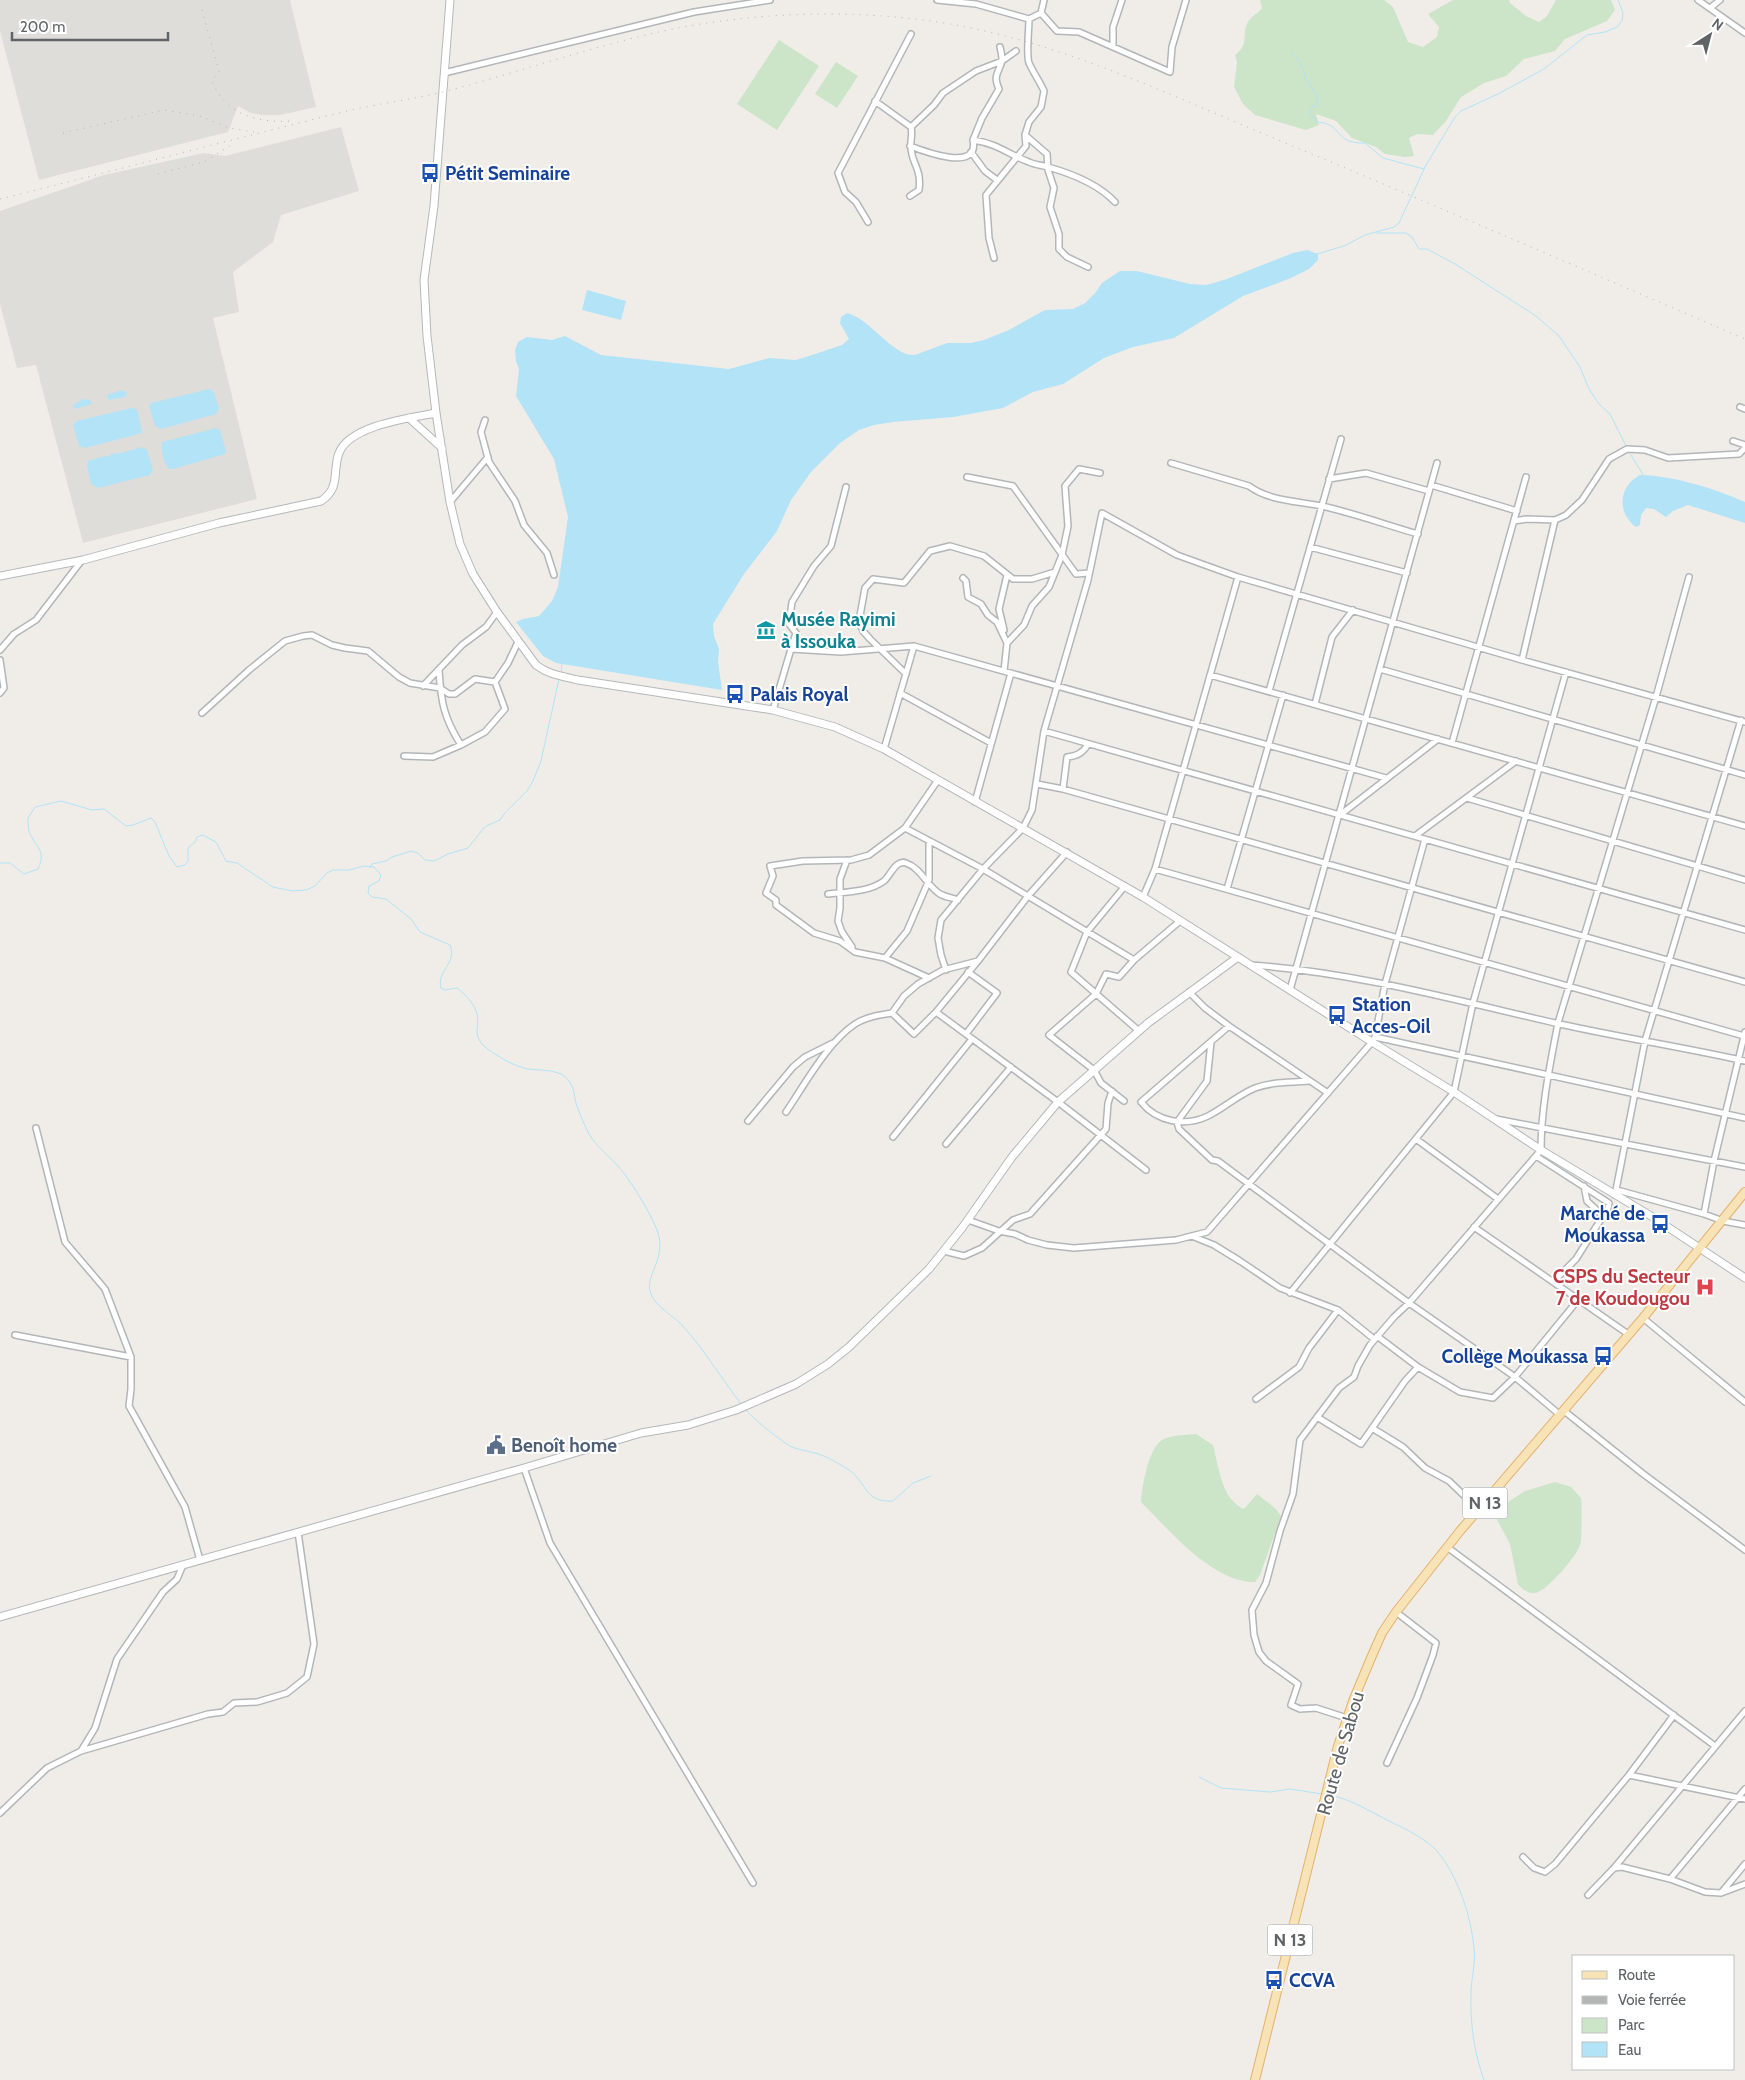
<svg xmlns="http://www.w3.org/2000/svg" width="1745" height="2080" viewBox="0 0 1745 2080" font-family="Cabin,sans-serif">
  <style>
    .industrial { fill: #dfddda }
    .green { fill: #cce4c8 }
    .water { fill: #b2e3f7 }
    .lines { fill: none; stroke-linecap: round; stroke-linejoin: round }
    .stream { stroke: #b2e3f7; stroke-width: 1 }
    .street-casing { stroke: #b3b6b9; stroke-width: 8 }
    .secondary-casing { stroke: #b4b8bb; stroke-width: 9 }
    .primary-casing { stroke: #e3b16e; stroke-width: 10 }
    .street { stroke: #fff; stroke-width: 5 }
    .secondary { stroke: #fff; stroke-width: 7 }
    .primary { stroke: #f7e3b6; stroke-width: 8 }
    .rail { stroke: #b4b5b5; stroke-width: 1; stroke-dasharray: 1 6; stroke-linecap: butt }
    .labels { text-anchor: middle; stroke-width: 4; stroke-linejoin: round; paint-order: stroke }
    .shield { fill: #fff; stroke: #909295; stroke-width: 1 }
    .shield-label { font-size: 18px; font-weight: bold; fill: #606467 }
    .transit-label { font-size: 19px; font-weight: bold; fill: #164399; stroke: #fff; text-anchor: start }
    .culture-label { font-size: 19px; font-weight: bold; fill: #0d838f; stroke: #fff; text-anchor: start }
    .health-label { font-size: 19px; font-weight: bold; fill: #be3a42; stroke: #fff; text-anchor: end }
    .service-label { font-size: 19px; font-weight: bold; fill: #4e5e75; stroke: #fff; text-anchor: start }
    .street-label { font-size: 19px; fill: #606467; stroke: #fff }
  </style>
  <rect width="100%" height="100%" fill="#f0ede8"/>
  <path class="industrial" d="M0,0H290L316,107L280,115H262L251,113L238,106L228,132L39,180L0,31Z
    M341,127L359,191L281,215L273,242L233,272L239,312L213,318L257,499L83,543L36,365L17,368L0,304V211L104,175L204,153L225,156Z"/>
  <path class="green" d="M1260,0H1384L1393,7L1408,42L1423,47L1437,37L1439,27L1428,14L1453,0H1509L1510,3L1526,16L1539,22L1547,16L1556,0H1611L1615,10L1607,21L1565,39L1555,51L1524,59L1506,76L1484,83L1461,97L1446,121L1433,135L1417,134L1409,138L1414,156L1405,157L1385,154L1376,147L1352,138L1336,121L1316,114L1319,125L1306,130L1255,115L1243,104L1234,87L1237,62L1235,55C1250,44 1241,35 1248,22C1251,16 1258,14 1262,8Z
    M779,40L819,66L777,130L737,104Z
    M836,62L858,76L837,108L815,94Z
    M1196,1434L1213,1445C1219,1467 1221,1499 1244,1509L1257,1494L1276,1509L1281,1516L1260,1575L1255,1582C1213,1583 1169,1530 1141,1502C1142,1487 1148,1449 1162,1440C1171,1435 1186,1435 1196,1434Z
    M1555,1482L1571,1487L1581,1498C1582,1503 1582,1541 1580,1545C1577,1556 1546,1592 1535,1593C1528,1594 1522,1589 1518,1584L1510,1544L1493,1512L1525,1491Z"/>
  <path class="water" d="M1307,250L1318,254V260L1309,269L1291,278L1243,296L1174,338L1133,347L1104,358L1063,384L1033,392L1003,408L953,417L893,422L874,425L859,430L840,443L811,472L791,500L777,531L744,574L713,624L714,636L719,649L718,662L722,690L556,663L543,656L516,622L523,619L539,616L552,601L558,587L568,517L554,459L516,396L519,369L516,361L515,350L518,342L527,337L552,340L565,336L601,355L729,369L769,358L795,360L803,358L842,345L849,339L840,323L841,317L847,313C871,319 893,357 915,355L947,343H971L984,340L1009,330L1045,310L1073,309L1085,303L1096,292L1102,283L1120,271H1137L1190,284L1206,285L1224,280L1293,253Z
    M587,290L626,301L621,320L582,310Z
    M209,389L214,392L219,409L216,414L161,429L155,426L149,406L151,403Z
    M122,390L127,393L125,397L109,400L107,395Z
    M83,399L90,400L92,404L75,409L73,405Z
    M131,408L136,409L138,412L142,433L85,448L79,446L73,425L77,421Z
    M216,428L220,430L226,451L225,454L173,469H169C164,463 160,450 162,442Z
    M142,447L147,450L153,470L150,475L98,488L91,484L87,465L88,461L105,456L108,457L111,454L121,453Z
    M1640,475C1675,476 1713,488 1745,502V523L1688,505L1673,511L1666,517L1654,509L1646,508L1641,515L1640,525L1636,527C1616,512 1619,486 1640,475Z"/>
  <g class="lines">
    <path class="stream" d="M1291,52L1300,62L1307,81L1318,97L1316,106L1312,107L1309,113L1317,122C1344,124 1333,144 1365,143L1383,158L1424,169
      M1377,233H1406L1412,237L1419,249H1427L1455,264L1536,316L1559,336L1580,367L1589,389L1599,404L1610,414L1627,448
      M1317,254L1344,246L1365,235L1394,227L1399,223L1426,165L1455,117L1461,111L1498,94L1544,69L1587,35L1605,32L1617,27L1622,21L1623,13L1618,0
      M1629,452L1644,476
      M561,673L562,664
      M0,863H10L24,874L38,869C47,849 35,848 29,831C28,827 28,822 28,818L35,807L61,801L92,810L104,809L126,826L133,825L151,818L155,822L169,856L177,867L185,865L188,861V848L196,841L197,837L203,835L216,842L226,861L237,863L273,887L292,891L306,890L315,886L327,873L333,870H349L364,866L374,867L381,875L379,881L369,886L368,893L372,897L386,899L411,919L420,932L450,945C458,963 436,971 441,988L445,990L457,988C465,994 475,1004 477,1014C480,1027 472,1034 484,1046C495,1055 510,1064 524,1068C539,1072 559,1067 569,1081C575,1089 574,1098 577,1106C580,1115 585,1126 589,1134C597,1147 607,1154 617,1165C630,1179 652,1215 658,1233C666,1259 646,1274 650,1291C653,1305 671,1314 681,1324C704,1349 721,1378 742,1405
      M370,868L372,864L386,861L392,857L411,851L418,853L425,860L434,861L448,854L468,848L483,829L488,825L500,820L504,814L527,791L533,781L541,761L559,679
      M744,1408C751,1417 783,1443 792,1447C800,1450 807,1451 815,1453C826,1456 836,1462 846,1468C867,1480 863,1503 893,1501L913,1483L931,1476
      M1199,1777L1221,1788L1270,1792L1290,1789L1322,1794
      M1329,1795C1351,1799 1371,1812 1391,1822C1406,1829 1424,1838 1436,1850C1458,1875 1471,1916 1474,1948C1476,1963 1471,1979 1471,1994C1470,2023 1474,2052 1484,2080"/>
    <g class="street-casing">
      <path id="street" d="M937,0L976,4L1029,19L1041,13L1044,0
        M1698,0L1745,33
        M1710,8L1720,0
        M1041,13L1057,31L1079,32L1170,72L1172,47L1186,0
        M1029,19C1029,30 1026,54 1029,63C1033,72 1040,82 1044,91L1041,107L1029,122L1025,135L1047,154L1048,170L1054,188L1050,207L1059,234V249L1067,257L1088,267
        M1113,47V27L1122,0
        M444,73L694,12L770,0
        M875,101L911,127
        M973,140C999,144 1007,154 1029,162C1035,165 1042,165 1048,167C1073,174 1098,184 1115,202
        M910,146C923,151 980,173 973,140L982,118L999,89C992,74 1000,72 1002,60C1002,56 1001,51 1000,47
        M971,152L985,171L997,180
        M910,196L919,190C922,168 911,163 911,147C910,139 913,137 911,127L934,105L943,93L976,71L1002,61L1016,51
        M868,222L856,202L845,192L838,173L911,34
        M994,258L989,238L986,195L1026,146L1025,135
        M1740,407L1745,409
        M485,420L481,432L489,462L515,501L524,525L547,553L554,575
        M1733,441L1745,445
        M1171,463L1249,486C1269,501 1297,501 1322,506C1354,513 1386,525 1418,534
        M967,477L1013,486L1076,574L1089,573
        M1329,479L1366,473L1429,491
        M1431,485L1517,511
        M450,502L488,457
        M1514,521L1527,519L1555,520L1566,515L1582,500L1609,459L1627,449L1645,450L1668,458L1739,454L1745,448
        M1310,547L1407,573
        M963,578L966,581L968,597L981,604L988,615L997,622L1007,643
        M1004,630L999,609L1007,575
        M791,649L796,633L789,624L792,602L814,566L831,546L846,487
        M0,650L14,634L36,620L82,560
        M0,660L4,688L0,693
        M1522,660L1555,520
        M1380,669L1745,775
        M439,670C441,703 444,718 461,745
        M1004,671L1007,643L1024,625L1032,606L1049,587L1062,555L1068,526L1065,486L1079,469L1100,473
        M906,674L870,639L863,631L859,621L865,588L873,579L904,583L930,551L950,546L984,556L1013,579H1032L1055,572
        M1210,675L1745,826
        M423,686L462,645L486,627L497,612
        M1269,691L1341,439
        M900,693L991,743
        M1315,704L1332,637L1353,610
        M773,710L791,649L841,652L914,646L1386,778
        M202,713L249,670L285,641L303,636L312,635L332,645L345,648L368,651L399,677L410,683L440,688L449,694H455L475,679L495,682
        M1044,731L1745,930
        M1452,743L1526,477
        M884,749L914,646
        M404,756L433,757L461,745L485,732L505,709L495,682L508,663L518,642
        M1037,784L1063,789L1745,982
        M1063,789L1067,757C1077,756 1083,753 1088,744
        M1467,798L1745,880
        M975,802L1011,673
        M1340,815L1438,739
        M905,828L983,869L1134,960
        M1415,836L1516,761
        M847,860L840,879V908L838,921L842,932L852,947
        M1155,869L1744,1036
        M1125,886L1087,932L1071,972L1139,1031
        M1227,889L1283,695
        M828,894C846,892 869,892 884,881C890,876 896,859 906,863C921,868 927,886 940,894C945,897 953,898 958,900
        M1143,897L1155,869L1238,577
        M885,958L907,931L929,880V841
        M1250,965C1353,972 1455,1000 1555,1023C1618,1037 1682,1047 1745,1061
        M946,970L941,955L938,938L941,920L983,869L1023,828L1032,810L1044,731L1088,580L1102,513L1177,555L1238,577L1522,660L1745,722
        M929,978L885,958L855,952L840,941L814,933L776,905V900L766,893L773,876L770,866L803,861L851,860L869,855L905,828L938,780
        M1290,990L1437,463
        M1189,992L1205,1008L1229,1026L1328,1093
        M936,1012L1058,1102L1146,1170
        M892,1013L904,996L918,984L943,970L978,961L1028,896L1067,852
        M1229,1026L1141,1102C1157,1122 1185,1127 1208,1116C1224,1108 1238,1095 1255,1088C1272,1082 1291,1082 1309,1081
        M966,1034L997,993L968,972
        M1375,1037L1745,1118
        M1211,1042L1207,1081L1177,1122L1179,1129L1212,1160L1218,1161L1409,1303L1515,1377L1559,1414
        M1124,1101L1101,1083L1094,1070L1049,1035L1096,994L1106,974L1119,977L1134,960L1180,921
        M786,1112C805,1084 827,1043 855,1024C866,1017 879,1015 892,1013L914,1034L936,1012L978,961
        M1496,1119L1745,1167
        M748,1121L793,1067L805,1057L833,1043
        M893,1137L972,1039
        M1416,1139L1498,1199
        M946,1144L1011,1067
        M1536,1156L1609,1203L1608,1208L1576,1259L1553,1282
        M1584,1186L1587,1201L1603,1216
        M1617,1190L1704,1214L1723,1221L1745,1225
        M1615,1195L1645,1041L1741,720
        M1704,1214L1714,1161L1745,1032
        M968,1220L999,1231L1015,1234L1028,1240L1047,1245L1074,1248L1176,1240L1207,1232L1372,1042L1375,1037L1385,984L1425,839
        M1474,1227L1628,1334
        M1192,1236L1214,1245L1240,1261L1280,1288L1338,1310L1374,1339
        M944,1251L964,1256L982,1248L1013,1220L1030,1214L1106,1129L1108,1103L1112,1091
        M1290,1293L1454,1092L1473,1003L1566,672
        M1643,1318L1745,1402
        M15,1335L131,1357L105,1289L65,1242L36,1128
        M1377,1336L1418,1367L1460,1392L1493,1398L1515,1377L1578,1300
        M131,1357V1389L129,1406L185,1507L200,1560
        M1256,1399L1299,1367L1309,1348L1338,1310
        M1563,1410L1642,1473L1745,1550
        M1317,1417L1361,1444L1405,1381L1418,1367
        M1372,1428L1403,1447L1425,1468L1449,1481L1479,1510
        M524,1468L550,1543L753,1883
        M1447,1547L1715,1746
        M1347,1718L1316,1708L1300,1709L1291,1705L1298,1684L1266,1661L1259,1652L1254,1635L1252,1610L1266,1583L1280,1531L1293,1494L1300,1440L1339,1388L1354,1377L1358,1366L1370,1345L1394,1317L1409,1303L1541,1150C1541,1107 1550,1065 1558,1023L1656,697L1689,577
        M81,1751L208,1714L223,1712L234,1703L257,1702L287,1693L307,1677L314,1644L298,1532
        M1387,1763L1417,1698L1433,1655L1436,1643L1396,1612
        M1629,1775L1745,1799
        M0,1813L47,1768L81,1751L95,1728L117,1659L163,1592L177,1579L183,1565
        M1523,1857L1534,1868L1545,1872L1555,1864L1629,1775L1674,1715
        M1614,1868L1622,1867L1670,1879L1705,1892L1721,1893L1745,1884
        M1670,1879L1745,1789
        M1721,1893L1745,1864
        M1588,1895L1614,1868L1745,1711"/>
    </g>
    <g class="secondary-casing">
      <path id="secondary" d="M450,0L434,206L424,280L427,336L436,413L450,502L460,544L473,574L497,612L536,665C549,675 563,676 578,680L773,710L835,727L884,749L1143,897L1372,1042L1454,1092L1541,1150L1651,1216L1745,1278
        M409,418L442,448
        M0,576L83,560L219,523L321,501C341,488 332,472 339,453C350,425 410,418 436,413
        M0,1617L524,1468L641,1433L688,1425L736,1410L796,1384L828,1364L849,1347L929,1269L962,1228L1012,1157L1058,1102L1148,1023L1238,957"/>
    </g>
    <g class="primary-casing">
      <path id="primary" d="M1255,2080L1338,1746L1353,1701L1371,1658L1382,1633L1396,1612L1460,1531L1643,1318L1745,1192"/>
    </g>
    <use href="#street" class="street"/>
    <use href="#secondary" class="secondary"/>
    <use href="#primary" class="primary"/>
    <path class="rail" d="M202,10L219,71L212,81C225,115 258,123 291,121
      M63,133L164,110L200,116L229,128L254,132
      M158,174L204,162L234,143
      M0,199C113,171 226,141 339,113C374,104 411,100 447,91C515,73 582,50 650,34C736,14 828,9 915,19C1041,33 1156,89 1271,137C1430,203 1587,271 1745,339"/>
  </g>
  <defs>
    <g id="bus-bare" transform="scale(1.5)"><path d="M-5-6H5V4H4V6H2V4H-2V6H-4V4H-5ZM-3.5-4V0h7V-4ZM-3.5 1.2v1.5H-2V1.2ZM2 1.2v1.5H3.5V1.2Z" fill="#1a4fb4" stroke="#fff" stroke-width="2.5" paint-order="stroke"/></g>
    <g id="museum-bare" transform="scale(1.5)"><path d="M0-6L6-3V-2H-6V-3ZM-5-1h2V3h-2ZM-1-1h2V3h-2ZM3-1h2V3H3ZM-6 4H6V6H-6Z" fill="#0f9aa8" stroke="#fff" stroke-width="2.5" paint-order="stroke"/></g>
    <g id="hospital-bare" transform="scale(1.5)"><path d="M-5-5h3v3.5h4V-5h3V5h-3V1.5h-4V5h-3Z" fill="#e0444e" stroke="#fff" stroke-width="2.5" paint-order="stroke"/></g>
    <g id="civic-bare" transform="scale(1.5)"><path d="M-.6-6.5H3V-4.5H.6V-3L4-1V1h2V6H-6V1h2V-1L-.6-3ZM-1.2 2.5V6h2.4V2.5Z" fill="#5c6f8a" stroke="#fff" stroke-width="2.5" paint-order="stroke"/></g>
  </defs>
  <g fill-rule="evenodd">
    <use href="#bus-bare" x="430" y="173"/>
    <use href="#museum-bare" x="766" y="630"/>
    <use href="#bus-bare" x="735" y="694"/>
    <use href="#bus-bare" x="1337" y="1015"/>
    <use href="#bus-bare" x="1660" y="1224"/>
    <use href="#hospital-bare" x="1705" y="1287"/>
    <use href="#bus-bare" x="1603" y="1356"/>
    <use href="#civic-bare" x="496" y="1445"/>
    <use href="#bus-bare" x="1274" y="1980"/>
  </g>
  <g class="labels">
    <g class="shield">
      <rect x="1462.5" y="1487.5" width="45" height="31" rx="4"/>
      <rect x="1267.5" y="1924.5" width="45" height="31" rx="4"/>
    </g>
    <g class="shield-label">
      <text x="1485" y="1509">N 13</text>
      <text x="1290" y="1946">N 13</text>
    </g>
    <g class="transit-label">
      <text x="445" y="180">Pétit Seminaire</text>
      <text x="750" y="701">Palais Royal</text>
      <text x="1352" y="1011">Station<tspan x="1352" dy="22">Acces-Oil</tspan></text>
      <text x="1645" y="1220" text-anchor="end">Marché de<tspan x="1645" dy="22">Moukassa</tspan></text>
      <text x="1588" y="1363" text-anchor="end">Collège Moukassa</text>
      <text x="1289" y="1987">CCVA</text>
    </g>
    <g class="culture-label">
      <text x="781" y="626">Musée Rayimi<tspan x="781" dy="22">à Issouka</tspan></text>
    </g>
    <g class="health-label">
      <text x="1690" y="1283">CSPS du Secteur<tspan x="1690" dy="22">7 de Koudougou</tspan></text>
    </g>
    <g class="service-label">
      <text x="511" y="1452">Benoît home</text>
    </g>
    <g class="street-label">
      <text transform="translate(1340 1753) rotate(-74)" y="7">Route de Sabou</text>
    </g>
  </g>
  <rect x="1572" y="1955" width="162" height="115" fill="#ffffff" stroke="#bfc1c2"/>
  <rect x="1582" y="1971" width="25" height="8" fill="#f7e3b6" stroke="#bfc1c2"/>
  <text x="1618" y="1980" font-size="15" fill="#606467">Route</text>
  <rect x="1582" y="1996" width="25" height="8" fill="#b4b5b5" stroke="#bfc1c2"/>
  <text x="1618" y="2005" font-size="15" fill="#606467">Voie ferrée</text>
  <rect x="1582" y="2018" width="25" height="15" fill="#cce4c8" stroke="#bfc1c2"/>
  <text x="1618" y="2030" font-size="15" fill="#606467">Parc</text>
  <rect x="1582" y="2042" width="25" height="15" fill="#b2e3f7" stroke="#bfc1c2"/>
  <text x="1618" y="2055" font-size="15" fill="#606467">Eau</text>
  <g transform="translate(1710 35) rotate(36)" stroke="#ffffff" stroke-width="4" paint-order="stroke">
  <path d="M0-4L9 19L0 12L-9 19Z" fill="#606467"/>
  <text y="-8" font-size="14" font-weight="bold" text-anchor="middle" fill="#606467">N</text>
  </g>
  <path d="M12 32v8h156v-8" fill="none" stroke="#606467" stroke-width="2.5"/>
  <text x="20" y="32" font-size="15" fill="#606467" stroke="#ffffff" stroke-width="4" paint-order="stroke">200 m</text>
</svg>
